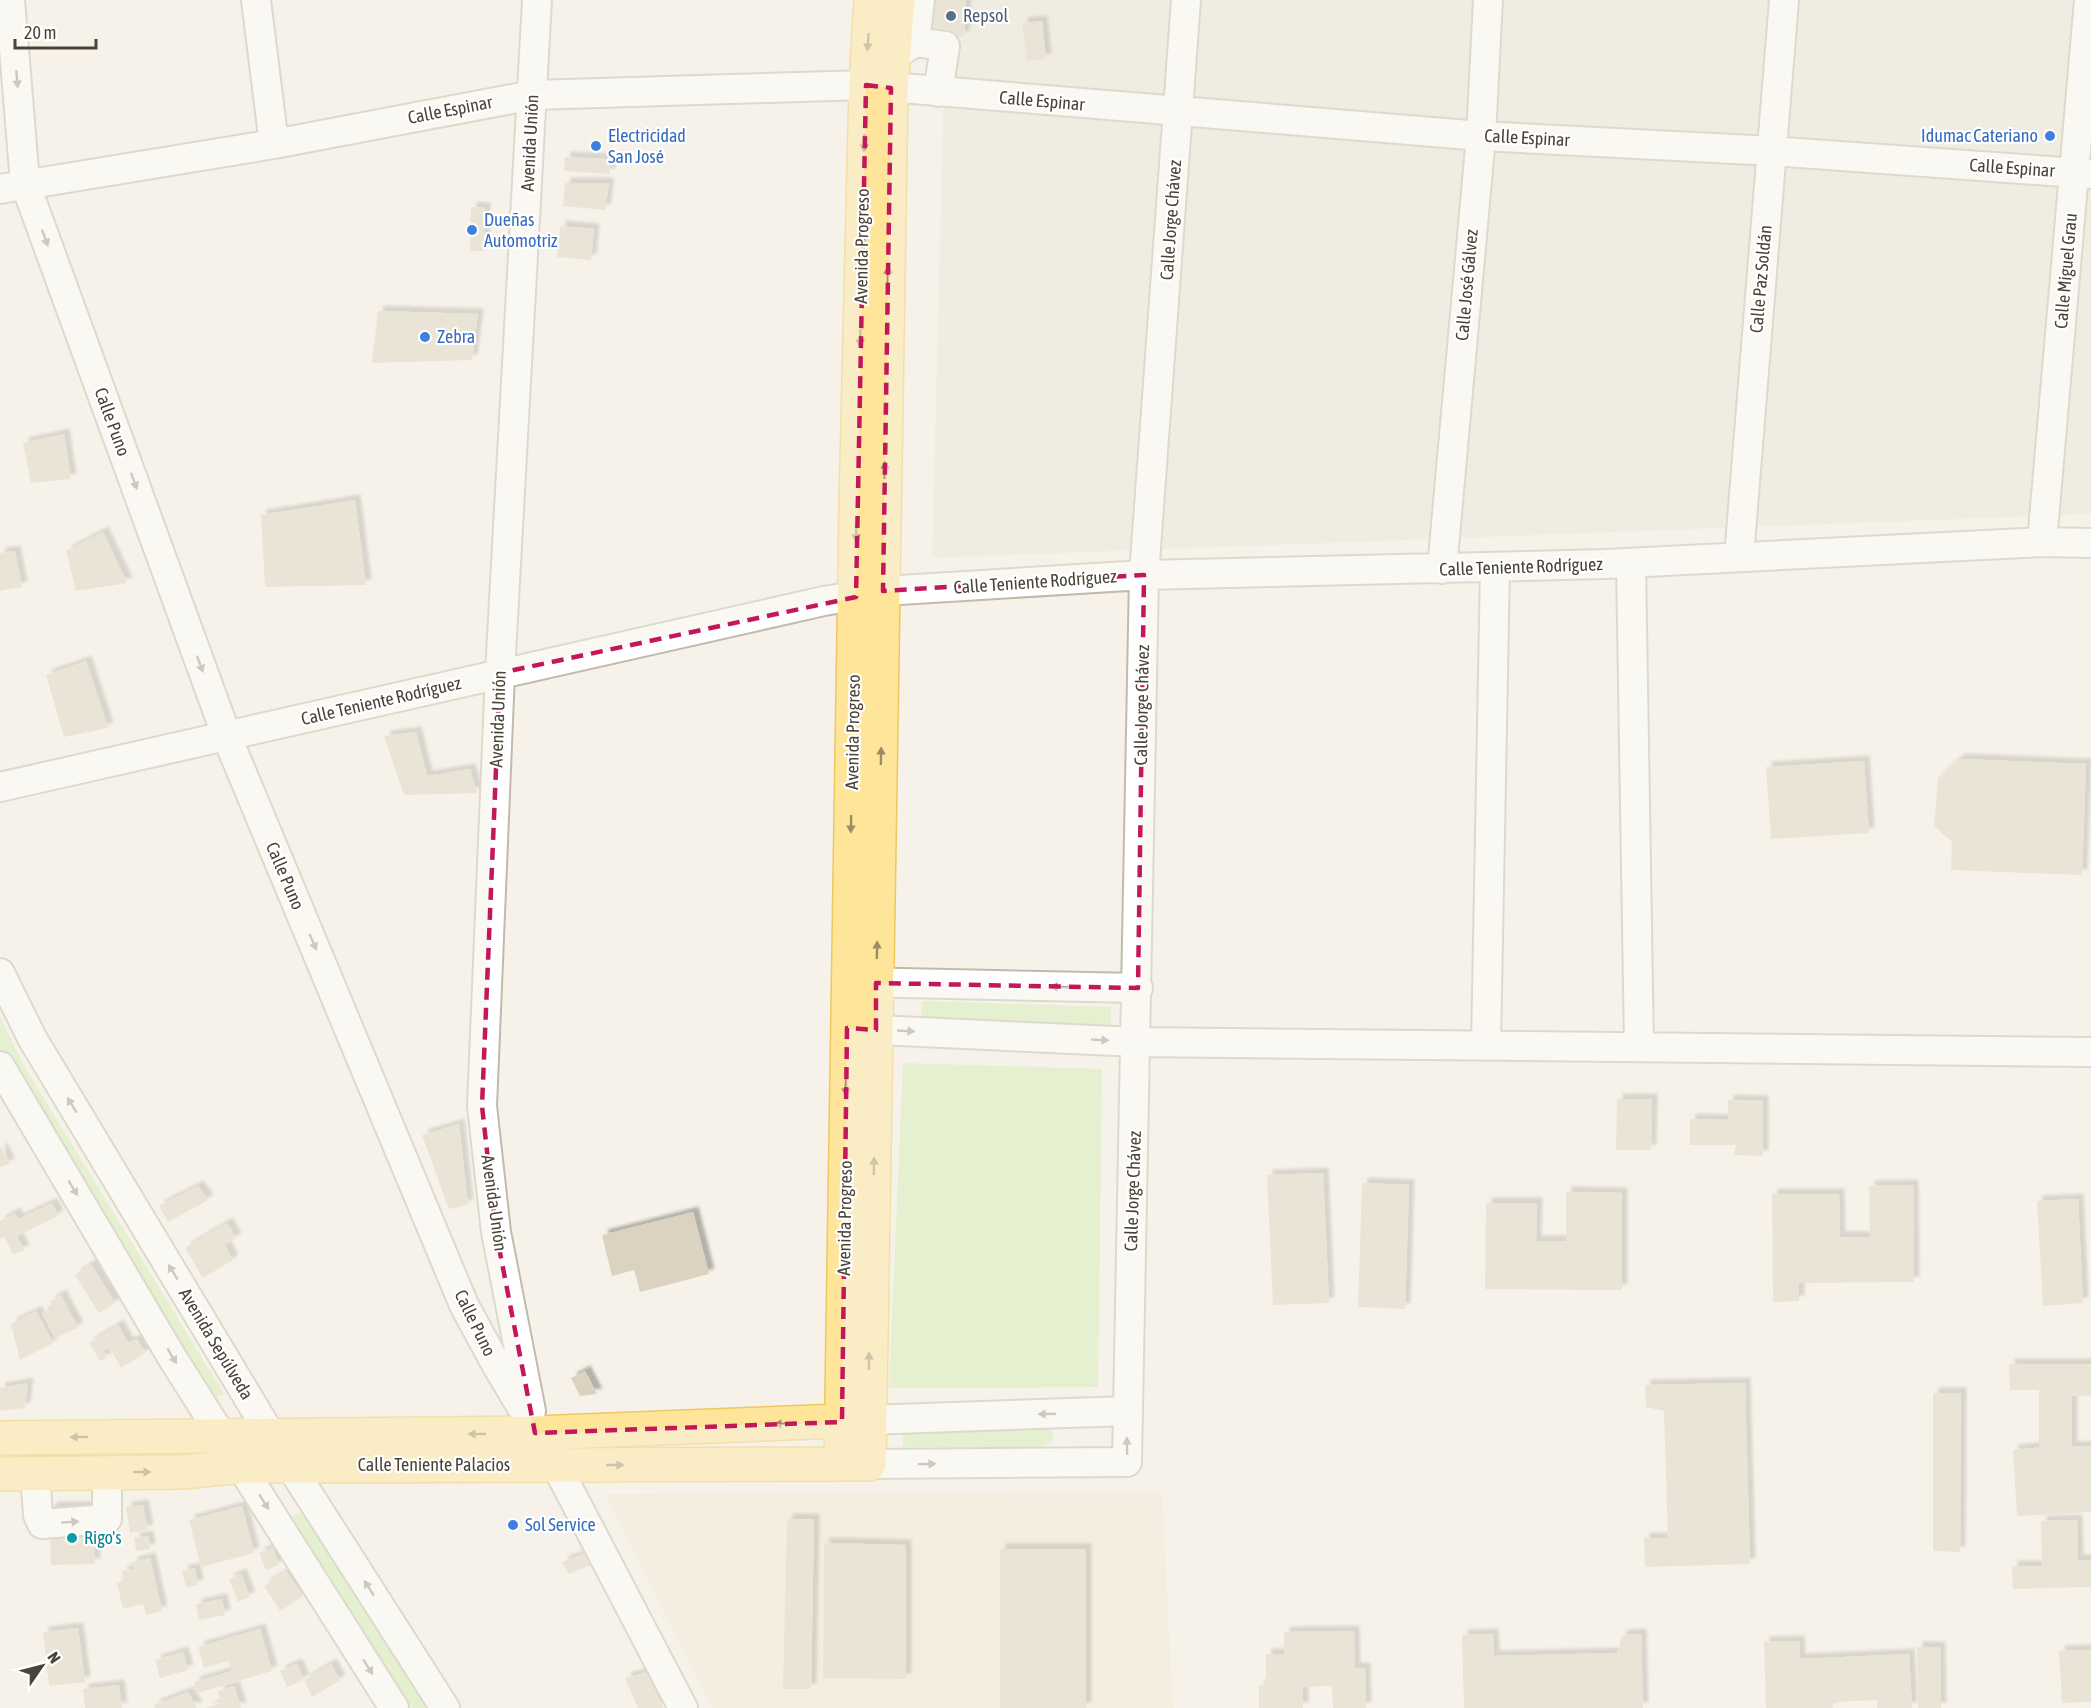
<svg xmlns="http://www.w3.org/2000/svg" width="2091" height="1708" viewBox="0 0 2091 1708" font-family="'Asap Condensed',sans-serif">
  <style>
    .residential { fill: #eae5d7 }
    .education { fill: #f0e8d2 }
    .green { fill: #cfedaf }
    .building { fill: #dcd2c0; filter: url(#shadow) }
    .lines { fill: none; stroke-linecap: round; stroke-linejoin: round }
    .minor-casing { stroke: #c2bbab; stroke-width: 32 }
    .major-casing { stroke: #eec75f; stroke-width: 36 }
    .minor { stroke: #fff; stroke-width: 28 }
    .major { stroke: #ffe599; stroke-width: 33 }
    .oneway { fill: #9b8c63 }
    .oneway2 { fill: #9b9890 }
    .marked { fill: none; stroke: #c2185b; stroke-width: 4.5; stroke-dasharray: 12 8; stroke-linejoin: round }
    .service-dot { fill: #5c6f8a; stroke: #fff; stroke-width: 2 }
    .shop-dot { fill: #3f7fe0; stroke: #fff; stroke-width: 2 }
    .culture-dot { fill: #0f9aa8; stroke: #fff; stroke-width: 2 }
    .labels { text-anchor: middle; stroke-width: 4.5; stroke-linejoin: round; paint-order: stroke }
    .service-label { font-size: 18px; fill: #4e5e75; stroke: #fff; text-anchor: start }
    .street-label { font-size: 18px; fill: #4a4336; stroke: #fff }
    .shop-label { font-size: 18px; fill: #366cbe; stroke: #fff; text-anchor: start }
    .culture-label { font-size: 18px; fill: #0d838f; stroke: #fff; text-anchor: start }
  </style>
  <defs>
    <filter id="shadow"><feDropShadow dx="5.5" dy="-5.5" stdDeviation="1.5" flood-color="#0004"/></filter>
  </defs>
  <rect width="100%" height="100%" fill="#f6f2e9"/>
  <path class="residential" d="M946,0H2091V514L932,558Z"/>
  <path class="education" d="M1162,1492L1173,1708H712L605,1494Z"/>
  <path class="green" d="M922,1001L1111,1007V1026L921,1020Z
    M0,1016L23,1064L224,1394L213,1399L9,1067L0,1049Z
    M903,1063L1102,1069L1098,1387L889,1388Z
    M1046,1422L1054,1438L1043,1447H903V1430Z
    M303,1512L429,1708H412L291,1517Z"/>
  <path class="building" d="M922,0H966L964,37L920,33Z
    M1042,21L1046,59L1027,61L1022,23Z
    M565,157L610,159V174L564,171Z
    M565,183H609L605,210L563,206Z
    M471,207L485,208L484,251H470Z
    M560,226L594,229L591,260L557,257Z
    M378,311L478,314L472,360L372,363Z
    M64,434L71,479L31,483L23,443Z
    M355,500L366,585L265,587L261,515Z
    M103,532L127,583L76,591L66,551Z
    M15,551L22,587L0,591V553Z
    M86,661L108,728L64,737L46,675Z
    M416,732L427,776L470,769L477,793L404,795L384,736Z
    M1959,759L2086,764L2082,875L1951,870L1952,842L1934,826L1938,778Z
    M1864,761L1869,833L1771,839L1766,767Z
    M1617,1099H1652L1651,1150H1616Z
    M1728,1100L1763,1101V1156L1734,1155L1736,1145H1690V1119L1728,1120Z
    M459,1124L468,1205L449,1209L422,1135Z
    M0,1145L10,1164L0,1167Z
    M1323,1173L1329,1303L1273,1305L1267,1175Z
    M1362,1183L1409,1185L1405,1309L1358,1307Z
    M1913,1185L1914,1282L1799,1283V1301L1773,1302L1772,1194H1839L1840,1237H1870L1869,1186Z
    M198,1186L208,1200L168,1222L159,1206Z
    M1566,1192L1622,1193V1290L1485,1289L1486,1203H1537L1536,1241H1566Z
    M2078,1199L2083,1303L2043,1306L2037,1201Z
    M52,1203L58,1216L17,1236L24,1250L13,1255L5,1237L0,1239V1221L15,1213L18,1219Z
    M693,1212L709,1274L640,1292L634,1270L612,1276L602,1235Z
    M227,1223L236,1238L225,1245L233,1260L203,1278L185,1248Z
    M91,1264L115,1303L99,1313L75,1275Z
    M61,1295L78,1328L55,1338L42,1313L53,1308L50,1301Z
    M36,1311L53,1343L20,1360L11,1324Z
    M118,1325L128,1343L137,1339L145,1353L121,1368L110,1348L103,1351L106,1358L100,1361L89,1343Z
    M2009,1364H2091V1396H2072V1447L2091,1446V1512L2017,1516L2013,1450L2045,1447H2039V1390H2010Z
    M585,1371L597,1394L580,1396L571,1378Z
    M28,1383L25,1408L0,1411V1388Z
    M1745,1383L1750,1564L1645,1567L1644,1538H1668L1664,1411L1646,1407L1645,1385Z
    M1933,1393H1961L1960,1552L1933,1551Z
    M143,1505L148,1530L130,1533L126,1507Z
    M242,1506L254,1553L201,1567L189,1520Z
    M53,1507H94L95,1564L51,1565L49,1511Z
    M787,1519H814L811,1689H783Z
    M2077,1520L2078,1560H2091V1587L2013,1589L2012,1566H2042L2041,1521Z
    M148,1536L150,1549L136,1551L134,1538Z
    M824,1543L906,1545V1679L823,1678Z
    M273,1548L279,1565L266,1570L259,1553Z
    M1000,1549H1086V1708H1000Z
    M586,1553L594,1564L569,1574L562,1562Z
    M150,1558L162,1611L146,1615L143,1604L123,1609L117,1583L124,1581L122,1571L134,1569L132,1562Z
    M195,1568L198,1585L186,1587L182,1571Z
    M286,1571L303,1596L280,1611L264,1586Z
    M241,1574L250,1597L238,1602L229,1579Z
    M222,1599L225,1615L199,1620L196,1604Z
    M78,1628L85,1682L49,1686L43,1632Z
    M260,1629L272,1671L197,1693L194,1682L232,1671L228,1661L204,1668L198,1647Z
    M1354,1631L1355,1668H1365L1366,1708H1333L1332,1686L1303,1687V1708H1259V1685H1266V1654H1284V1632Z
    M1493,1634L1494,1656L1617,1653L1622,1635L1641,1634L1643,1708H1464L1462,1635Z
    M1799,1641L1800,1659L1909,1654L1912,1708H1877V1700L1832,1702L1833,1708H1766L1764,1642Z
    M1917,1647H1940L1941,1708H1918Z
    M2091,1650V1702L2062,1703L2059,1651Z
    M183,1652L188,1670L160,1678L155,1660Z
    M297,1664L304,1680L287,1687L280,1671Z
    M331,1664L340,1680L312,1697L304,1680Z
    M647,1672L663,1708H638L625,1678Z
    M119,1685L122,1708H85L83,1689Z
    M234,1686L241,1708H205L221,1703L218,1691Z
    M188,1692L197,1708H155L154,1705Z"/>
  <g class="lines">
    <g class="minor-casing">
      <path id="minor" d="M10,0L25,183L227,737L464,1305L496,1364L556,1465L683,1708
        M256,0L274,144
        M915,42L945,46L938,92
        M900,52L915,42L920,0
        M0,189L274,144L533,95L866,85L1481,136L1772,151L2091,174
        M2042,542L2089,0
        M1739,557L1784,0
        M1631,563L1639,1047
        M1442,569L1481,136L1488,0
        M0,787L824,601L883,591L1144,575L1606,564L2042,542L2091,543
        M0,973L32,1038L270,1434L445,1708
        M855,982L1138,988
        M855,1029L1137,1042L2091,1052
        M1486,1046L1495,567
        M0,1066L173,1359L394,1708
        M531,1411L496,1232L482,1106L500,673L537,0
        M868,1420L1127,1411
        M869,1464L1127,1462L1144,575L1186,0
        M35,1473L38,1515L42,1524L107,1519V1472"/>
    </g>
    <g class="major-casing">
      <path id="major" d="M0,1438L535,1433L865,1420
        M841,1464L856,507L866,85L871,0
        M0,1474L183,1472L242,1466L869,1464L891,88L898,0"/>
    </g>
    <use href="#minor" class="minor"/>
    <use href="#major" class="major"/>
  </g>
  <defs><path id="oneway-solid" d="M-6-.8H1V-3.2L6.5 0L1 3.2V.8H-6Z" transform="scale(1.5)"/></defs>
  <g class="oneway">
    <use href="#oneway-solid" transform="translate(868 42) rotate(94)"/>
    <use href="#oneway-solid" transform="translate(864 143) rotate(91)"/>
    <use href="#oneway-solid" transform="translate(888 275) rotate(-89)"/>
    <use href="#oneway-solid" transform="translate(860 338) rotate(91)"/>
    <use href="#oneway-solid" transform="translate(885 470) rotate(-89)"/>
    <use href="#oneway-solid" transform="translate(856 533) rotate(90)"/>
    <use href="#oneway-solid" transform="translate(881 756) rotate(-89)"/>
    <use href="#oneway-solid" transform="translate(851 824) rotate(91)"/>
    <use href="#oneway-solid" transform="translate(877 950) rotate(-89)"/>
    <use href="#oneway-solid" transform="translate(846 1087) rotate(91)"/>
    <use href="#oneway-solid" transform="translate(874 1166) rotate(-89)"/>
    <use href="#oneway-solid" transform="translate(869 1361) rotate(-89)"/>
    <use href="#oneway-solid" transform="translate(783 1424) rotate(178)"/>
    <use href="#oneway-solid" transform="translate(477 1434) rotate(180)"/>
    <use href="#oneway-solid" transform="translate(79 1437) rotate(179)"/>
    <use href="#oneway-solid" transform="translate(615 1465)"/>
    <use href="#oneway-solid" transform="translate(142 1472)"/>
  </g>
  <g class="oneway2">
    <use href="#oneway-solid" transform="translate(17 79) rotate(85)"/>
    <use href="#oneway-solid" transform="translate(45 238) rotate(70)"/>
    <use href="#oneway-solid" transform="translate(134 481) rotate(70)"/>
    <use href="#oneway-solid" transform="translate(200 664) rotate(70)"/>
    <use href="#oneway-solid" transform="translate(313 942) rotate(67)"/>
    <use href="#oneway-solid" transform="translate(1059 987) rotate(-179)"/>
    <use href="#oneway-solid" transform="translate(906 1031) rotate(3)"/>
    <use href="#oneway-solid" transform="translate(1100 1040) rotate(3)"/>
    <use href="#oneway-solid" transform="translate(72 1105) rotate(-121)"/>
    <use href="#oneway-solid" transform="translate(73 1188) rotate(59)"/>
    <use href="#oneway-solid" transform="translate(173 1272) rotate(-121)"/>
    <use href="#oneway-solid" transform="translate(172 1356) rotate(59)"/>
    <use href="#oneway-solid" transform="translate(1047 1414) rotate(178)"/>
    <use href="#oneway-solid" transform="translate(1127 1446) rotate(-91)"/>
    <use href="#oneway-solid" transform="translate(927 1464) rotate(-1)"/>
    <use href="#oneway-solid" transform="translate(264 1502) rotate(58)"/>
    <use href="#oneway-solid" transform="translate(70 1522) rotate(-4)"/>
    <use href="#oneway-solid" transform="translate(369 1588) rotate(-122)"/>
    <use href="#oneway-solid" transform="translate(368 1667) rotate(58)"/>
  </g>
  <path d="M0 0H2091V1708H0ZM866,85L891,88L883,591L1144,575L1138,988L876,983V1030L847,1028L842,1422L535,1433L496,1232L482,1106L500,673L856,597Z" fill="#f6f2e9" fill-opacity=".55" fill-rule="evenodd"/>
  <path class="marked" d="M866,85L891,88L883,591L1144,575L1138,988L876,983V1030L847,1028L842,1422L535,1433L496,1232L482,1106L500,673L856,597Z"/>
  <circle class="service-dot" cx="951" cy="16" r="6"/>
  <g class="shop-dot">
    <circle cx="2050" cy="136" r="6"/>
    <circle cx="596" cy="146" r="6"/>
    <circle cx="472" cy="230" r="6"/>
    <circle cx="425" cy="337" r="6"/>
    <circle cx="513" cy="1525" r="6"/>
  </g>
  <circle class="culture-dot" cx="72" cy="1538" r="6"/>
  <g class="labels">
    <g class="service-label">
      <text x="963" y="22">Repsol</text>
    </g>
    <g class="street-label">
      <text transform="translate(1042 101) rotate(5)" y="6">Calle Espinar</text>
      <text transform="translate(450 110) rotate(-11)" y="6">Calle Espinar</text>
      <text transform="translate(1527 138) rotate(3)" y="6">Calle Espinar</text>
      <text transform="translate(530 143) rotate(-87)" y="6">Avenida Unión</text>
      <text transform="translate(2012 168) rotate(4)" y="6">Calle Espinar</text>
      <text transform="translate(1171 220) rotate(-86)" y="6">Calle Jorge Chávez</text>
      <text transform="translate(862 246) rotate(-89)" y="6">Avenida Progreso</text>
      <text transform="translate(2066 271) rotate(-85)" y="6">Calle Miguel Grau</text>
      <text transform="translate(1761 279) rotate(-85)" y="6">Calle Paz Soldán</text>
      <text transform="translate(1467 285) rotate(-85)" y="6">Calle José Gálvez</text>
      <text transform="translate(112 422) rotate(70)" y="6">Calle Puno</text>
      <text transform="translate(1521 567) rotate(-2)" y="6">Calle Teniente Rodríguez</text>
      <text transform="translate(1035 582) rotate(-4)" y="6">Calle Teniente Rodríguez</text>
      <text transform="translate(381 701) rotate(-13)" y="6">Calle Teniente Rodríguez</text>
      <text transform="translate(1142 705) rotate(-89)" y="6">Calle Jorge Chávez</text>
      <text transform="translate(498 719) rotate(-88)" y="6">Avenida Unión</text>
      <text transform="translate(853 732) rotate(-89)" y="6">Avenida Progreso</text>
      <text transform="translate(285 876) rotate(67)" y="6">Calle Puno</text>
      <text transform="translate(1133 1191) rotate(-88)" y="6">Calle Jorge Chávez</text>
      <text transform="translate(494 1203) rotate(82)" y="6">Avenida Unión</text>
      <text transform="translate(845 1218) rotate(-89)" y="6">Avenida Progreso</text>
      <text transform="translate(475 1323) rotate(64)" y="6">Calle Puno</text>
      <text transform="translate(216 1344) rotate(59)" y="6">Avenida Sepúlveda</text>
      <text x="434" y="1471">Calle Teniente Palacios</text>
    </g>
    <g class="shop-label">
      <text x="608" y="142">Electricidad<tspan x="608" dy="21">San José</tspan></text>
      <text x="2038" y="142" text-anchor="end">Idumac Cateriano</text>
      <text x="484" y="226">Dueñas<tspan x="484" dy="21">Automotriz</tspan></text>
      <text x="437" y="343">Zebra</text>
      <text x="525" y="1531">Sol Service</text>
    </g>
    <g class="culture-label">
      <text x="84" y="1544">Rigo's</text>
    </g>
  </g>
  <g transform="translate(42 1666) rotate(55)" stroke="#ffffff" stroke-width="4.5" paint-order="stroke">
  <path d="M0-4.5L10 22L0 15L-10 22Z" fill="#4a4336"/>
  <text y="-9" font-size="16" font-weight="bold" text-anchor="middle" fill="#4a4336">N</text>
  </g>
  <path d="M15 39v9h81v-9" fill="none" stroke="#4a4336" stroke-width="3"/>
  <text x="24" y="39" font-size="18" fill="#4a4336" stroke="#ffffff" stroke-width="4.5" paint-order="stroke">20 m</text>
</svg>
